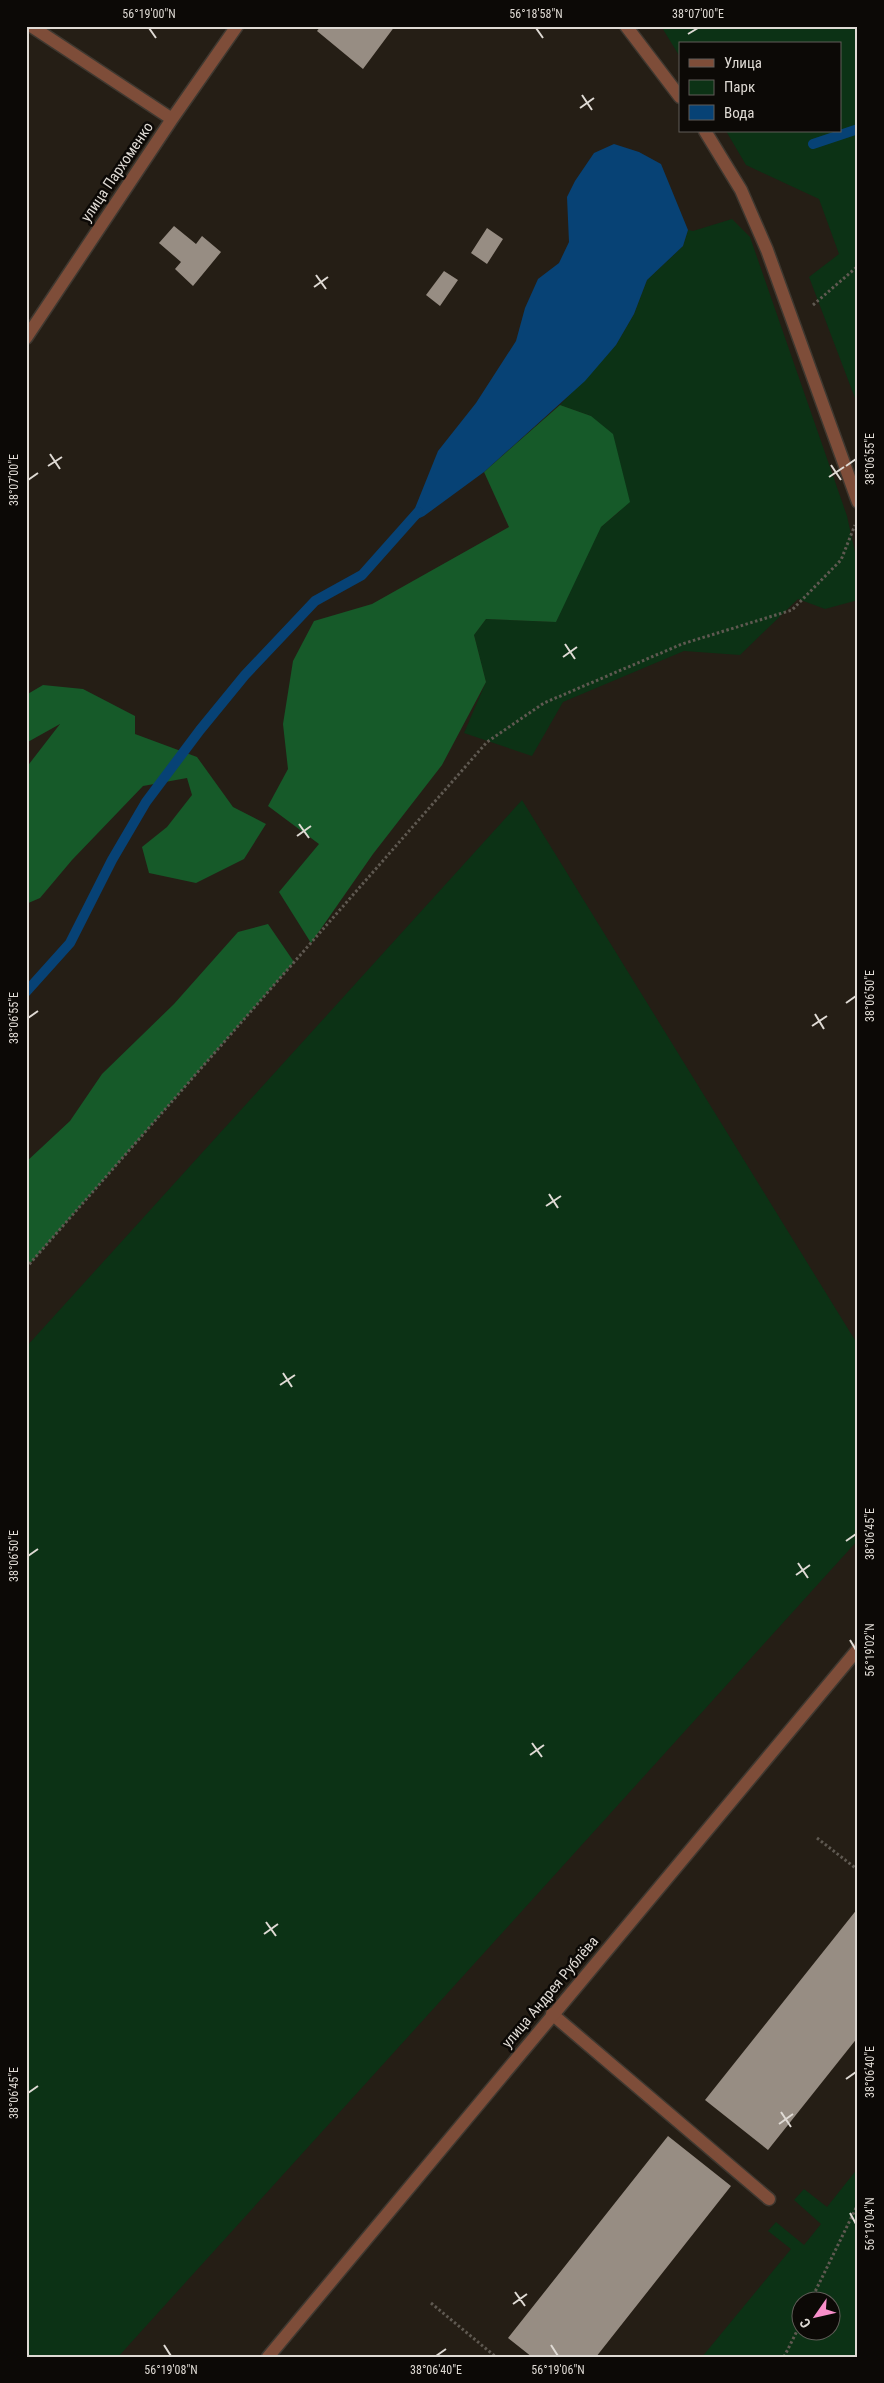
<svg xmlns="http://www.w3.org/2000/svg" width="884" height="2383" viewBox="0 0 884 2383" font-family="'Roboto Condensed',sans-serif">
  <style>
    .green { fill: #0c3215; fill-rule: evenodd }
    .forest { fill: #165a29 }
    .water { fill: #074275 }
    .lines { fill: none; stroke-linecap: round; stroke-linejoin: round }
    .stream { stroke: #074275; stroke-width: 10 }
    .building { fill: #978d83 }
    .service-casing { stroke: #3f3830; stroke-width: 15 }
    .minor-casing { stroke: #3f3830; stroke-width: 15 }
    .path { stroke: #5f5951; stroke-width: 3; stroke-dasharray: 2.5 2.5; stroke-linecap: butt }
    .service { stroke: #7e4d39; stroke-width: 12 }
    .minor { stroke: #7e4d39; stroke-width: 12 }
    .ticks { fill: none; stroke: #dfdad4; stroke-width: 2 }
    .labels { text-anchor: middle; stroke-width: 5; stroke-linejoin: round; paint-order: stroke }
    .street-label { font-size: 15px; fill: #dfdad4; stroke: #0c0906 }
    .neatline { fill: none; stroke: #dfdad4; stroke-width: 2 }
    .ticks-label { font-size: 12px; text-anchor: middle; fill: #dfdad4 }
  </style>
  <rect width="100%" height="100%" fill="#251e15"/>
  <path class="green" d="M661,26H858V406L809,277L839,254L819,199L746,165L726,131H840V44H680V57Z
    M732,219L750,237L847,516L858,566V600L825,609L798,599L740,655L684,651L563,702L532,756L464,733L486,682L474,635L486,619L556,622L589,537L620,511L623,479L591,416L560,405L616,345L634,314L647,280L683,246L688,230L693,231Z
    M522,800L858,1345V1540L118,2357H26V1347Z
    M858,2168V2357H702L791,2249L768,2231L776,2222L804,2245L821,2224L794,2200L804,2189L827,2207ZM802,2300H832V2330H802Z"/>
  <path class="forest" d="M560,405L591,416L613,434L630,502L601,527L556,622L486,619L474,635L486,682L442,765L373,854L311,943L279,892L319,844L268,806L288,769L283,724L293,661L314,621L372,604L509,527L484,472Z
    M43,685L83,689L135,716V734L197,757L233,807L266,824L244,859L196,883L149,873L142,847L167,827L192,795L187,778L143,786L72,860L40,898L26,904V768L60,724L26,743V695Z
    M268,924L294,962L26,1268V1162L70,1121L102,1074L174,1004L238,932Z"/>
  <path class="water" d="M614,144L639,152L661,164L688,230L683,246L647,280L634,314L616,345L585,381L484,472L424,516L409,523L438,451L476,403L516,341L525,308L538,279L559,263L569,242L567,197L575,181L594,153Z"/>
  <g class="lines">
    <path class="stream" d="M813,144L858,129
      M26,992L70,943L112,860L146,802L200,730L245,675L315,601L362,575L418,512"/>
  </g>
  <path class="building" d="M321,26H395L363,69L317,31Z
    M174,226L196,244L202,236L221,252L193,286L175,269L181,262L159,243Z
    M487,228L503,239L487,264L471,253Z
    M444,271L458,280L440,306L426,295Z
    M858,1908V2037L768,2150L705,2100Z
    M668,2136L731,2186L596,2357H532L508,2338Z"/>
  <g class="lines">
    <g class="service-casing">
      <path id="service" d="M626,26L680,97
        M705,131L741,190L767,250L858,502
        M552,2014L769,2199"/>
    </g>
    <g class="minor-casing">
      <path id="minor" d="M31,26L172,119
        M26,338L172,119L237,26
        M268,2357L858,1649"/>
    </g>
    <path class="path" d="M813,305L858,266
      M26,1268L487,742L544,703L682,644L792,610L841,560L855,525
      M817,1838L858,1870
      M811,2300L858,2204
      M431,2303L496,2357
      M784,2357L802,2321"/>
    <use href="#service" class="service"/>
    <use href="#minor" class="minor"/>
  </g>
  <path class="ticks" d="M149,28L156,38M536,28L543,38M688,34L698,28M582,95L592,110M580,108L594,98M316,275L326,289M314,287L328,277M50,454L60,469M831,465L841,480M48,466L62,457M846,466L856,459M829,477L844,467M28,480L38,473M565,644L575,659M563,657L577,647M299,824L309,838M297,836L311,826M846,1003L856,996M815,1014L824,1029M28,1018L38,1011M812,1026L827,1016M549,1194L558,1208M546,1206L561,1196M283,1373L292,1387M280,1385L295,1375M846,1541L856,1534M28,1556L38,1549M798,1563L808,1578M796,1575L810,1565M850,1640L856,1650M532,1743L542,1757M530,1755L544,1745M266,1922L276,1936M264,1934L278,1924M846,2079L856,2072M28,2093L38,2086M781,2112L791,2127M779,2124L793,2114M850,2213L856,2224M515,2292L525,2306M513,2304L527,2294M164,2345L171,2356M551,2345L558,2356M436,2356L446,2349"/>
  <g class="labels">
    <g class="street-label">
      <text transform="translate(117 172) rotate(-56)" y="5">улица Пархоменко</text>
      <text transform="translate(550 1992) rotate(-50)" y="5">улица Андрея Рублёва</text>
    </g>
  </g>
  <rect width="884" height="2383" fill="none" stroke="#0c0906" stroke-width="55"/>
  <rect x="679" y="42" width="162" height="90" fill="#0c0906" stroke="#605d58"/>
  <rect x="689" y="59" width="25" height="8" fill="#7e4d39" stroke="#605d58"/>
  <text x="724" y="68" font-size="15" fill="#dfdad4">Улица</text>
  <rect x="689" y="80" width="25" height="15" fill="#0c3215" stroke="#605d58"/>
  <text x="724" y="92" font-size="15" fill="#dfdad4">Парк</text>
  <rect x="689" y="105" width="25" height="15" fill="#074275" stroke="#605d58"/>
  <text x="724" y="118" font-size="15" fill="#dfdad4">Вода</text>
  <g transform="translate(816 2316) rotate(236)"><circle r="24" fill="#0c0906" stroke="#605d58"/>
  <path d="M0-4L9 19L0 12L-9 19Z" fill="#f98fca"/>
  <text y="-8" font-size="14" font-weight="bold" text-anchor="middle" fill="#dfdad4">С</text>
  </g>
  <rect x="28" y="28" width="828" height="2328" class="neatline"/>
  <g class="ticks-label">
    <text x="149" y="18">56°19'00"N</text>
    <text x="536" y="18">56°18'58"N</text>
    <text x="698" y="18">38°07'00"E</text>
    <text transform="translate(870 459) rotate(-90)" y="4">38°06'55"E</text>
    <text transform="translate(14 480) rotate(-90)" y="4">38°07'00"E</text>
    <text transform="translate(870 996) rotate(-90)" y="4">38°06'50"E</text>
    <text transform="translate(14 1018) rotate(-90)" y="4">38°06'55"E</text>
    <text transform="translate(870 1534) rotate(-90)" y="4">38°06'45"E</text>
    <text transform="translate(14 1556) rotate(-90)" y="4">38°06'50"E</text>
    <text transform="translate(870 1650) rotate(-90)" y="4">56°19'02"N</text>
    <text transform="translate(870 2072) rotate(-90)" y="4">38°06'40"E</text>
    <text transform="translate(14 2093) rotate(-90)" y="4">38°06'45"E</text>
    <text transform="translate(870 2224) rotate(-90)" y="4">56°19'04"N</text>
    <text x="171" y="2374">56°19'08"N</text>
    <text x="436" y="2374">38°06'40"E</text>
    <text x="558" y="2374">56°19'06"N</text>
  </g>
</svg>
